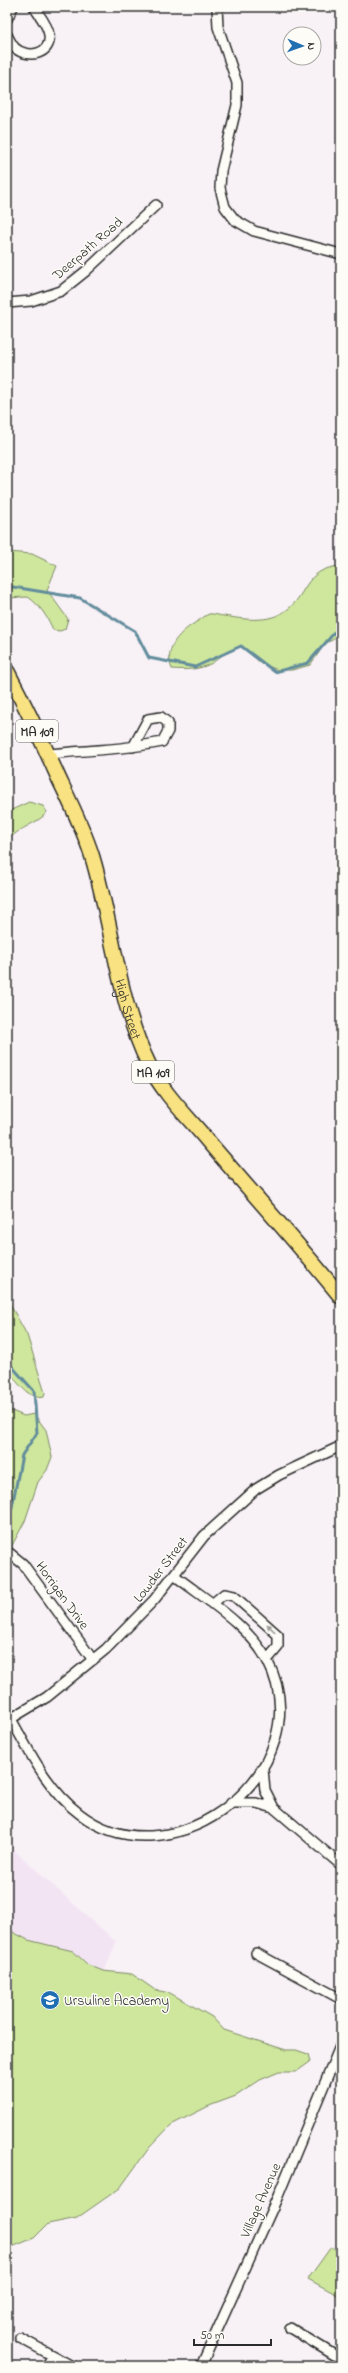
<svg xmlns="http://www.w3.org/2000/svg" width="348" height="2373" viewBox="0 0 348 2373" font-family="'Indie Flower',sans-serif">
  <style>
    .built { fill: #f3e4f4 }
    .green { fill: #cee79d; stroke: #7c8964 }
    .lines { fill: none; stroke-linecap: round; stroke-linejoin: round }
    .stream { stroke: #628c9c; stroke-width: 3 }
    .minor-casing { stroke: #2b2b2b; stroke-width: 12 }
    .primary-casing { stroke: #2b2b2b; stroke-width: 17 }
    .minor { stroke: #fdfcf7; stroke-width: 9 }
    .primary { stroke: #f8e281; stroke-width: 14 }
    .oneway { fill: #9e9e9b }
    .labels { text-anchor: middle; stroke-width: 3; stroke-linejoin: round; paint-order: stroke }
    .shield { fill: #fdfcf7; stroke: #6a6a68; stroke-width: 1 }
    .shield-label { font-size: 13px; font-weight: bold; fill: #2b2b2b }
    .street-label { font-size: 14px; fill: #2b2b2b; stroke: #fdfcf7 }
    .poi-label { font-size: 14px; fill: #2b2b2b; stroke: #fdfcf7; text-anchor: start }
  </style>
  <rect width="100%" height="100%" fill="#f8f1f6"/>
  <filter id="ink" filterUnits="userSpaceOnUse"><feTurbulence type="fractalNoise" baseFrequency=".025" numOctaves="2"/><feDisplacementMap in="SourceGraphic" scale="8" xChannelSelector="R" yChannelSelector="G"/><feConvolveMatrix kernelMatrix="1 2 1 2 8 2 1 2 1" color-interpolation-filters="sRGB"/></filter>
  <g filter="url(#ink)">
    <path class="built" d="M7,1844L116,1942L68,2062L7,2059Z"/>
    <path class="green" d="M7,552L32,554L57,566L47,590L68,619L65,629L60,631L53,630C49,619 39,604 28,597L7,598Z
      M341,566V635L325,644L310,665L292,670H278L262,664L242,647C226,649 224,655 212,663C200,670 185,670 172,669C163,647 181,631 198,621C201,619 206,615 209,614C213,613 220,616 224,616C242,619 265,623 282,613C309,598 301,569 341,566Z
      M29,802L43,806L47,812C41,822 19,827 7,841V812Z
      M7,1299L27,1335L45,1393L44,1397C29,1401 16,1380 7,1370Z
      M7,1409L24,1416L34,1414L46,1430L52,1457L47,1470L38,1482L25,1521L7,1555Z
      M7,1929L28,1940L73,1951L88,1965L103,1971L132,1974L155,1990L170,1993L212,2017L224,2030L286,2050H296L308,2054L310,2062L296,2072H279L260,2080L236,2096L209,2106L171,2125L149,2148L120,2188L77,2218L48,2224L34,2238L7,2249Z
      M331,2247L341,2252V2297L308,2279Z"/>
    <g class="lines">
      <path class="stream" d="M7,586L80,598L135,631L149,658L195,667L241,646L275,672L308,663L341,625
        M7,1361L34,1391L37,1433L22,1455L12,1507L7,1517"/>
      <g class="minor-casing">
        <path id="minor" d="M217,7L218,27L237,83V105L221,171L220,188L225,207L235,220L254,231L341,254
          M7,19L13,7
          M7,35C9,39 12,45 15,48C27,59 52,55 49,35C48,25 39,15 34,7
          M7,303L31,301L61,291L86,271L156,205
          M48,754C86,750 125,750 162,742L168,731V723L161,717L148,719L133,747
          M7,1551L23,1564L93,1660
          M212,1604L224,1594L234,1596L278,1635V1647L267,1660
          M11,1719C30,1753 48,1790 80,1814C174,1886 324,1768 267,1660C248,1624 206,1600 174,1575
          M7,1721L47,1697L106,1649L154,1600L204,1536L256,1489L279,1475L341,1446
          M263,1769L265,1790L274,1808
          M231,1803H256L274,1808L341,1865
          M256,1953L341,1999
          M290,2328L341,2359
          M20,2338L72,2366
          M47,2366L52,2356
          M201,2366L278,2196L341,2044"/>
      </g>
      <g class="primary-casing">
        <g id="primary">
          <path id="s1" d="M7,671C26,707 43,743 59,779C71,804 84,830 92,856C113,925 117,1000 149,1065C163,1093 187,1116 207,1140C251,1192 298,1243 341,1297"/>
        </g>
      </g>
      <use href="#minor" class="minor"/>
      <use href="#primary" class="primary"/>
    </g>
    <defs><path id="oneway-solid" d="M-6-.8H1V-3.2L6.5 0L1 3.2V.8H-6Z"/></defs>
    <use class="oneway" href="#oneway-solid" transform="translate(271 1628) rotate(-136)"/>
  </g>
  <defs>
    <g id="school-disc" transform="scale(1)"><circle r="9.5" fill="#1f6fb2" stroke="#fdfcf7"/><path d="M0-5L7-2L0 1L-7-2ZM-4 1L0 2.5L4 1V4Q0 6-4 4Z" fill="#fff"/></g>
  </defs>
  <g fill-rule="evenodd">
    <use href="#school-disc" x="50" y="2000"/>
  </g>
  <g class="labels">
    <g class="shield">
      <rect x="16" y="720" width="42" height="22" rx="3"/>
      <rect x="132" y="1061" width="42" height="22" rx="3"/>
    </g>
    <g class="shield-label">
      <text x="37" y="736">MA 109</text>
      <text x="153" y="1077">MA 109</text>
    </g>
    <g class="street-label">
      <text transform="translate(87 248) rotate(-41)" y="5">Deerpath Road</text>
      <text dy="5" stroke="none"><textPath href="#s1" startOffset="361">High Street</textPath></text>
      <text transform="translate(160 1569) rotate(-52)" y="5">Lowder Street</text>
      <text transform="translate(63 1595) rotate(54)" y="5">Horrigan Drive</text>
      <text transform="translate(260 2200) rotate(-66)" y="5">Village Avenue</text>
    </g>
    <g class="poi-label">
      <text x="64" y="2005">Ursuline Academy</text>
    </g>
  </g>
  <rect width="348" height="2373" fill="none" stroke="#fdfcf7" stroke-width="24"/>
  <rect x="12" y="12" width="324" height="2349" fill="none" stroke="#2b2b2b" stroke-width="1.5" filter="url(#ink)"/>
  <g transform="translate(302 46) rotate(92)"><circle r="19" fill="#fdfcf7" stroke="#a9a8a5"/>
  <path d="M0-3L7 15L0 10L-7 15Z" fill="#1f6fb2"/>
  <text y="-6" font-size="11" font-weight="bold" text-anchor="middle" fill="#2b2b2b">N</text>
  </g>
  <path d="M194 2339v6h77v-6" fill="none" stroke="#2b2b2b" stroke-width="2"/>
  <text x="200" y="2339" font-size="12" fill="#2b2b2b" stroke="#fdfcf7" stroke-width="3" paint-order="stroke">50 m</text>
</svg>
